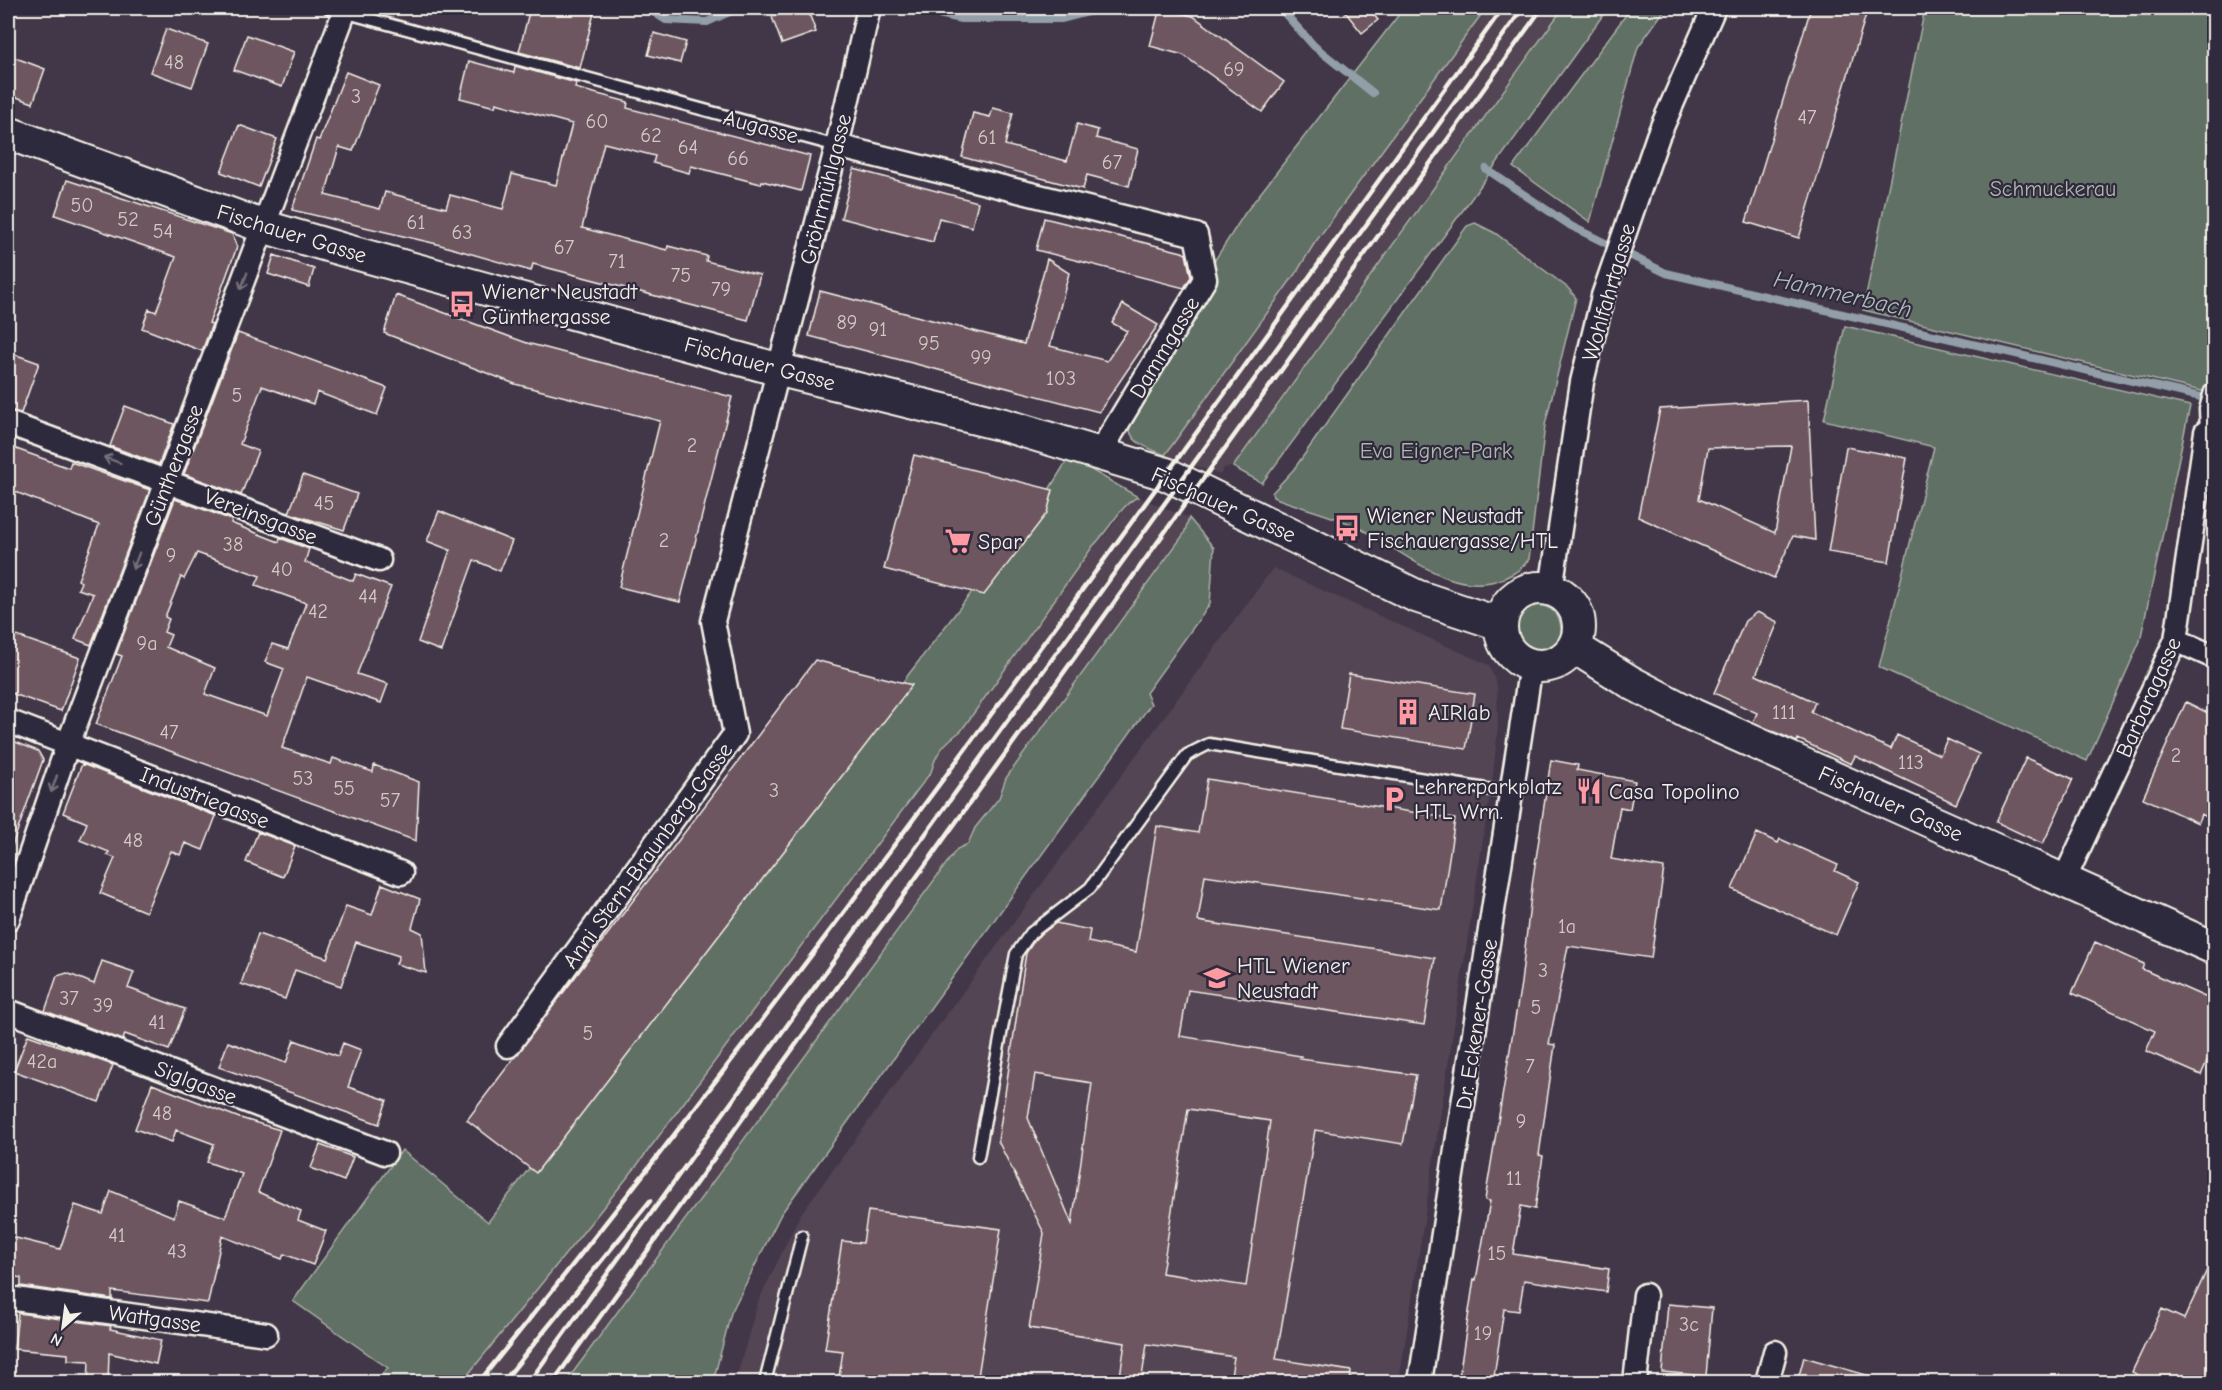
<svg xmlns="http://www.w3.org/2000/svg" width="2222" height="1390" viewBox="0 0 2222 1390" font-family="'Comic Neue',sans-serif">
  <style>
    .built { fill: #524452 }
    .green { fill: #606f65; stroke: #aab0a6; stroke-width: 1.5 }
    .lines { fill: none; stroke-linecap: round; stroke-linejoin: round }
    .stream { stroke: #939fa8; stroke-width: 8 }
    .building { fill: #6e5660; stroke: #f4f1e8; stroke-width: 1.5; fill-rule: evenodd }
    .lane-casing { stroke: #f4f1e8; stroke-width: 15 }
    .street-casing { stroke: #f4f1e8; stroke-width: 27 }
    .secondary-casing { stroke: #f4f1e8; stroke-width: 36 }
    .lane { stroke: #2f2a3d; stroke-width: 10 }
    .street { stroke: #2f2a3d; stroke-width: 22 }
    .secondary { stroke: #2f2a3d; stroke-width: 32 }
    .rail { stroke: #f4f1e8; stroke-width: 4.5 }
    .oneway { stroke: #747079 }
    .labels { text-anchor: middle; stroke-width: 4.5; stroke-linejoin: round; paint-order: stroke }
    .number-label { font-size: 20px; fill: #d2cac6 }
    .street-label { font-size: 22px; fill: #f4f1e8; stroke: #2f2a3d }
    .park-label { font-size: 22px; fill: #b1b6ad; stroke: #2f2a3d }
    .poi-label { font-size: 22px; fill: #f4f1e8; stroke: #2f2a3d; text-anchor: start }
    .water-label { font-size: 24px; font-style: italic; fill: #b3babd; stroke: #2f2a3d }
  </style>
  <rect width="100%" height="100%" fill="#423748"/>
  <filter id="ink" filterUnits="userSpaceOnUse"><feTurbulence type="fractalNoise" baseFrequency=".0167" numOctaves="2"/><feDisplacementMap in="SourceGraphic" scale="12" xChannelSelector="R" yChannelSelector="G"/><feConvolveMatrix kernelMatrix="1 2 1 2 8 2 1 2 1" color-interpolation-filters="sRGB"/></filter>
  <g filter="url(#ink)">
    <path class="built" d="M1486,8H1563L1233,467L1224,468L1220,475L1165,455L1298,270L1314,244Z
      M1138,497L1189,518L1184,534L1006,778L999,798L975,828L967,844L957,849L566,1382H462L635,1168L931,772L935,757L947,741L961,731L1093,546L1106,534L1131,500Z
      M1273,568L1489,665L1497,686L1498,728L1493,775L1399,1382H735L758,1302L800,1215Z"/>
    <path class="green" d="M1404,8H1486L1314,244L1298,270L1165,455C1126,439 1130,440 1126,399L1245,213Z
      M1563,8H1608L1466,206L1262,483L1233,467Z
      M1631,8H1666L1638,47L1590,222L1513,167Z
      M1925,8H2214V394L1863,310Z
      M1475,223L1495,233L1568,288L1576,298L1545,425L1529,559C1522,569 1515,573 1504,578C1451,600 1401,548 1355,526C1328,514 1301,508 1273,497L1272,493L1294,469L1467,226Z
      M1845,326L2190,406L2140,641L2087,761L1879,667L1934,447L1824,420Z
      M1069,457L1138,497C1122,503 1107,533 1093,546L961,731C944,743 936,753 931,772L635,1168L462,1382H373L388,1368L293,1301L402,1150L488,1222L1044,498Z
      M1189,518L1214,548L1210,604L1146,693L1151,704L781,1214L731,1313L713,1382H566L957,849L968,844L975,828L999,798L1006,778L1184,534Z
      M1513 629a24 24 0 1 1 48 0a24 24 0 1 1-48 0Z"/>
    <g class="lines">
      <path class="stream" d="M647,8L666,20L707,22L738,8
        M912,8L961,19H1062L1104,8
        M1280,8L1314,46L1373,93
        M1486,169L1571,226L1666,273L2214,400"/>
    </g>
    <path class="building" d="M530,8H570L594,13L580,68L519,52Z
      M800,8H807L816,32L782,44L772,17Z
      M1160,8L1193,16L1284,82L1262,112L1183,55L1150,46Z
      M1342,8H1368L1378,20L1362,33Z
      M1811,8H1855L1867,11L1799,238L1746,222Z
      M166,29L208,44L192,87L150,72Z
      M654,33L686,42L680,63L648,55Z
      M247,35L294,52L282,87L234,70Z
      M8,55L45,69L33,103L8,94Z
      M469,61L514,73L515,66L576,83L575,88L628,102L627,108L810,156L801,191L762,181L761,184L691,166L689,173L653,163L655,156L604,143L582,228L667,250L668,246L707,256L706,261L760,275L748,320L533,264L531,271L437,244L292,210L316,139L319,140L346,72L379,85L353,151L339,147L325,195L380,209L385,192L446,208L450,195L503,209L512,174L556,185L572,124L496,103L495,107L460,98Z
      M993,108L1013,113L1005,145L1067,161L1077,124L1098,130L1096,138L1138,149L1129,186L1087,175L1083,189L962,157L973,113L990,117Z
      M239,125L277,139L259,187L221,172Z
      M854,169L978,202L972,227L939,218L933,242L841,218Z
      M67,180L232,234L237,247L209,323L212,324L202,351L142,328L149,309L156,312L176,257L55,215Z
      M1044,218L1182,252L1186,254L1191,277L1184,288L1036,250Z
      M274,255L314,269L309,287L268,274Z
      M1047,259L1069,273L1050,346L1107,361L1127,331L1112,323L1123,304L1158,325L1099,412L809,336L820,291L1024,344Z
      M396,295L527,343L732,397L680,602L619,587L660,421L515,384L384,333Z
      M238,333L387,388L377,415L317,392L313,404L262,386L240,444L258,451L241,495L184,474Z
      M8,352L39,363L21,413L8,410Z
      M1808,400L1815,540L1793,536L1774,578L1638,517L1660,409ZM1791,446L1775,533L1699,499L1708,448Z
      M125,406L174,424L159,464L110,446Z
      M8,446L69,468L71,462L150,490L91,645L75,639L93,594L78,589L81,582L78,580L99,525L8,489Z
      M1846,447L1907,458L1889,562L1828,552Z
      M914,455L1053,490L1047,513L984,595L884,569Z
      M303,475L357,494L344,530L289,513Z
      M175,499L232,520L231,523L279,542L280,538L309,549L305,562L353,581L356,574L391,587L357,674L388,684L381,703L307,677L282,748L331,764L333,758L373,772L374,765L419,782L416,841L96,724L122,656L116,654ZM197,553L260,576L256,585L306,603L288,649L272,644L265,662L284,669L267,716L205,694L215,668L166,647L171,635L164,632L169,619L165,617L181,577L184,579Z
      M439,511L512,541L500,571L474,560L441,651L418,642L450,550L427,541Z
      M1757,612L1778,622L1756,675L1815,702L1811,712L1891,749L1897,735L1940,755L1947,739L1979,754L1956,804L1855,756L1851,764L1798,739L1797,742L1753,722L1757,713L1714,693L1745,621Z
      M8,633L80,658L61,711L8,692Z
      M815,660L912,685L536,1173L467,1120Z
      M1349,674L1475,694L1466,749L1340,729Z
      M2186,702L2214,716V820L2201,814L2198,823L2143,798Z
      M8,739L38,751L43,760L9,854Z
      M2026,758L2073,779L2043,844L1996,822Z
      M1551,760L1578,765L1577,770L1635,781L1630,809L1620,807L1611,859L1664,868L1651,958L1568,946L1549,1044L1555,1045L1539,1155L1543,1156L1535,1209L1521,1206L1513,1254L1609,1269L1606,1292L1524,1280L1519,1311L1504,1309L1493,1383H1458L1474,1279L1476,1280L1490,1201L1485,1200L1521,983L1533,878Z
      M82,764L216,816L203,850L185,843L180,855L171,851L146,912L100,893L115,858L107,855L109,852L80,840L87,823L63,813Z
      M1207,779L1455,819L1441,910L1205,875L1198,921L1435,958L1424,1025L1188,990L1180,1036L1301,1056L1300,1059L1416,1075L1403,1144L1315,1130L1276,1359L1351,1371L1350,1383H1230L1234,1357L1147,1344L1141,1383H1119L1125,1343L1029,1328L1044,1233L998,1141L1026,953L1036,938L1056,923L1090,930L1088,942L1136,952L1157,826L1198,833ZM1035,1074L1092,1083L1072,1224L1028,1118ZM1188,1109L1270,1121L1246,1286L1162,1273Z
      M258,832L295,846L283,877L246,862Z
      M1757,833L1778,843L1780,839L1838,865L1835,871L1859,882L1836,935L1732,889Z
      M382,884L420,899L412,928L422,933L426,973L396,964L399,956L356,942L341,986L295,970L285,999L241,984L258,934L327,958L346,906L372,915Z
      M2095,942L2144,964L2142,969L2214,1001V1045L2201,1075L2146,1051L2155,1031L2072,993Z
      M102,961L134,972L128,988L185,1009L169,1050L125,1034L123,1040L45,1011L57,976L67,973L94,984Z
      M28,1035L113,1065L99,1102L14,1071Z
      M294,1040L338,1056L343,1043L361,1050L348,1087L387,1100L379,1124L219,1067L228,1042L286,1063Z
      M152,1084L237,1117L280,1130L258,1192L301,1211L298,1220L326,1231L313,1265L284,1254L282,1259L222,1236L208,1303L112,1291V1299L21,1286V1278L8,1275V1236L60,1249L75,1205L103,1214L111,1191L174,1217L179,1201L225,1217L242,1174L207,1162L214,1144L176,1130L172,1142L135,1129Z
      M320,1145L353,1157L344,1181L311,1168Z
      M868,1211L1001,1229L977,1383H838L843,1351L825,1349L842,1241L863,1243Z
      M2214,1255V1383H2154L2132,1372L2162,1309L2184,1319Z
      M1668,1304L1712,1308L1706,1376L1662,1372Z
      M18,1313L111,1326L110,1329L161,1340L156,1364L109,1353L108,1383H88L89,1361L68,1360V1354L14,1349Z
      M1804,1357L1873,1377L1872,1383H1797Z"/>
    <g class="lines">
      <g class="lane-casing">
        <path id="lane" d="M329,8L837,146
          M2206,432L2205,409L2210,391
          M978,1157L1016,954L1031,933L1090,888L1187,755L1209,744L1511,793
          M765,1382L802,1236"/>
      </g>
      <g class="street-casing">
        <path id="street" d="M837,146L1196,235L1205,279L1099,454
          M8,423L379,560
          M1551,589L1582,382L1603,296L1658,136L1714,8
          M2176,640L2214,657
          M8,721L401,873
          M2064,880L2176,640L2206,432
          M8,919L68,744L344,13
          M8,1011L385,1153
          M508,1046L735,734L713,621L837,146L869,8
          M8,1298L266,1334
          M1420,1382L1531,665
          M1635,1382L1645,1295
          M1767,1382L1775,1352"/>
      </g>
      <g class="secondary-casing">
        <path id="secondary" d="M8,133L265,227L344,250L780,370L1004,425L1166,474L1416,596L1500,624
          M1501 627a39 39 0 1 1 78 0a39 39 0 1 1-78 0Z
          M1574,647L1632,683L1693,715L2214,948"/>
      </g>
      <use href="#lane" class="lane"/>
      <use href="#street" class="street"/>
      <use href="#secondary" class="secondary"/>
      <path class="rail" d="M479,1382C838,937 1169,471 1503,8
        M503,1382L650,1201
        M529,1382L1523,8
        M553,1382C885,926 1211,465 1542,8"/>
    </g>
    <defs><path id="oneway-shaft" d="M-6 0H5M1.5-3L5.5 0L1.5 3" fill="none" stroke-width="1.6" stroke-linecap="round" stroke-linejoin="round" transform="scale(1.5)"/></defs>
    <g class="oneway">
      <use href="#oneway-shaft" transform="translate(244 281) rotate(111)"/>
      <use href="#oneway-shaft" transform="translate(112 460) rotate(-160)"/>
      <use href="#oneway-shaft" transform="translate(136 561) rotate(111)"/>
      <use href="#oneway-shaft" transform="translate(54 784) rotate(109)"/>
    </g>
  </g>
  <defs>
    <g id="bus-bare" transform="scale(2.07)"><path d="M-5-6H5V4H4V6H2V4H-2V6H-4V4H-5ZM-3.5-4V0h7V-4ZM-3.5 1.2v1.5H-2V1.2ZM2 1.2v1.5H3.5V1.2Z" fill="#ff9aa2" stroke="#2f2a3d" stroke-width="2.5" paint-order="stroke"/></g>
    <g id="supermarket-bare" transform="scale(2.07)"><path d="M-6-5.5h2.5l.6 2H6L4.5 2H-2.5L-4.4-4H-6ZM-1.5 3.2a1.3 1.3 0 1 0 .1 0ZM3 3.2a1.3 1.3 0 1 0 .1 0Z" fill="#ff9aa2" stroke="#2f2a3d" stroke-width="2.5" paint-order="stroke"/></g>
    <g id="building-bare" transform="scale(2.07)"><path d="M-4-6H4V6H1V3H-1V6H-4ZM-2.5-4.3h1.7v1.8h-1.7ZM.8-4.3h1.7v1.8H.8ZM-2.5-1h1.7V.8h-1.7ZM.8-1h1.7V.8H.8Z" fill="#ff9aa2" stroke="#2f2a3d" stroke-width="2.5" paint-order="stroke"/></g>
    <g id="restaurant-bare" transform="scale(2.07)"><path d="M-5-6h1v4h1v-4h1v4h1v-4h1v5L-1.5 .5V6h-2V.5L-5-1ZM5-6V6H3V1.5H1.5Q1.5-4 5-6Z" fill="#ff9aa2" stroke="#2f2a3d" stroke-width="2.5" paint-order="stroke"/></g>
    <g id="parking-bare" transform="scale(2.07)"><path d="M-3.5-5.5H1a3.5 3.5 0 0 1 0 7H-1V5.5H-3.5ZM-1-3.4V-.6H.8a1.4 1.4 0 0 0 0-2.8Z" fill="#ff9aa2" stroke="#2f2a3d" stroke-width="2.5" paint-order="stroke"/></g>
    <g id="school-bare" transform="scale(2.07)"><path d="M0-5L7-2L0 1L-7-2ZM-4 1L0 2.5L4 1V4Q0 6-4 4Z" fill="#ff9aa2" stroke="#2f2a3d" stroke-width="2.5" paint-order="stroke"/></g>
  </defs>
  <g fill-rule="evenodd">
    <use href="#bus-bare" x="462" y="304"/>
    <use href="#bus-bare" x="1347" y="528"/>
    <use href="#supermarket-bare" x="958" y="541"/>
    <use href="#building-bare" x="1408" y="712"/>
    <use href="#restaurant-bare" x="1589" y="791"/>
    <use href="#parking-bare" x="1394" y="799"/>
    <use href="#school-bare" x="1217" y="978"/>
  </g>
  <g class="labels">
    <g class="number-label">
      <text x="174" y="69">48</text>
      <text x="1234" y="76">69</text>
      <text x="356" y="103">3</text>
      <text x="1807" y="124">47</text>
      <text x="597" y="128">60</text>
      <text x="651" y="142">62</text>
      <text x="987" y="144">61</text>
      <text x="688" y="154">64</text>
      <text x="738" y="165">66</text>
      <text x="1112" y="169">67</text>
      <text x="82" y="212">50</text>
      <text x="128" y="226">52</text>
      <text x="416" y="229">61</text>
      <text x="163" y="238">54</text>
      <text x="462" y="239">63</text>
      <text x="564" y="254">67</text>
      <text x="617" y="268">71</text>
      <text x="681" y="282">75</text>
      <text x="721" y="296">79</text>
      <text x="847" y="329">89</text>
      <text x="878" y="336">91</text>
      <text x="929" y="350">95</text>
      <text x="981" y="364">99</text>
      <text x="1061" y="385">103</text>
      <text x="237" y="402">5</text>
      <text x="692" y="452">2</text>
      <text x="324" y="510">45</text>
      <text x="664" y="547">2</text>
      <text x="233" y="551">38</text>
      <text x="171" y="562">9</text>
      <text x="282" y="576">40</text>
      <text x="368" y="603">44</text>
      <text x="318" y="618">42</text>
      <text x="147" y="650">9a</text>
      <text x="1784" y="719">111</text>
      <text x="169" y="739">47</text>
      <text x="2176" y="762">2</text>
      <text x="1911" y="769">113</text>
      <text x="303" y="785">53</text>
      <text x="344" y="795">55</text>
      <text x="774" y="797">3</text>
      <text x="390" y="807">57</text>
      <text x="133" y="847">48</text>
      <text x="1567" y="933">1a</text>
      <text x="1543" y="977">3</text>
      <text x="69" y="1005">37</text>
      <text x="103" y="1012">39</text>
      <text x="1536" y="1014">5</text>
      <text x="157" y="1029">41</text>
      <text x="588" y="1040">5</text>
      <text x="42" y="1068">42a</text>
      <text x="1530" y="1073">7</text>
      <text x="162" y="1120">48</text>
      <text x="1521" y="1128">9</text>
      <text x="1514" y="1185">11</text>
      <text x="117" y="1242">41</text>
      <text x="177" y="1258">43</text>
      <text x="1497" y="1260">15</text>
      <text x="1689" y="1331">3c</text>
      <text x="1483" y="1340">19</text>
    </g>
    <g class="street-label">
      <text transform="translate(761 126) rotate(15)" y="8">Augasse</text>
      <text transform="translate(825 189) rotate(-76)" y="8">Gröhrmühlgasse</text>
      <text transform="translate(292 233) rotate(17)" y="8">Fischauer Gasse</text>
      <text transform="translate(1608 292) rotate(-74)" y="8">Wohlfahrtgasse</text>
      <text transform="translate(1164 347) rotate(-59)" y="8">Dammgasse</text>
      <text transform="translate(760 363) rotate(15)" y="8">Fischauer Gasse</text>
      <text transform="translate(173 465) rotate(-69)" y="8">Günthergasse</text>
      <text transform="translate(1224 504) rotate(24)" y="8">Fischauer Gasse</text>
      <text transform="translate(261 516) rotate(21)" y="8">Vereinsgasse</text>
      <text transform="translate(2148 697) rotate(-66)" y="8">Barbaragasse</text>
      <text transform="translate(205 797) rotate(21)" y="8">Industriegasse</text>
      <text transform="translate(1891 803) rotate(24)" y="8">Fischauer Gasse</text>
      <text transform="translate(647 855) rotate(-54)" y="8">Anni Stern-Braunberg-Gasse</text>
      <text transform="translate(1476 1024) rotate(-81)" y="8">Dr. Eckener-Gasse</text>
      <text transform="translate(196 1082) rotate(21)" y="8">Siglgasse</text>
      <text transform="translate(155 1318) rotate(8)" y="8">Wattgasse</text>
    </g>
    <g class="park-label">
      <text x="2053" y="196">Schmuckerau</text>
      <text x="1436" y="458">Eva Eigner-Park</text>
    </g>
    <g class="poi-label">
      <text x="482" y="299">Wiener Neustadt<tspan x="482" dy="25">Günthergasse</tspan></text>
      <text x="1367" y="523">Wiener Neustadt<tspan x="1367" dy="25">Fischauergasse/HTL</tspan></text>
      <text x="978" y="549">Spar</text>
      <text x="1428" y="720">AIRlab</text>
      <text x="1414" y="794">Lehrerparkplatz<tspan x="1414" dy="25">HTL Wrn.</tspan></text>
      <text x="1609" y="799">Casa Topolino</text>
      <text x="1237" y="973">HTL Wiener<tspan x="1237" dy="25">Neustadt</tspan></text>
    </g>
    <g class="water-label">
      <text transform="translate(1843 294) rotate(13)" y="8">Hammerbach</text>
    </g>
  </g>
  <rect width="2222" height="1390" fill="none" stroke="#2f2a3d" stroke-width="30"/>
  <rect x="15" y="15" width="2192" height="1360" fill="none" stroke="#f4f1e8" stroke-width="2" filter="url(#ink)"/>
  <g transform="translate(63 1327) rotate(208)" stroke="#2f2a3d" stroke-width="4.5" paint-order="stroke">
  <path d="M0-4.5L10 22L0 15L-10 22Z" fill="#f4f1e8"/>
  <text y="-9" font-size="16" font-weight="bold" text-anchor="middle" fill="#f4f1e8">N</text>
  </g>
</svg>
